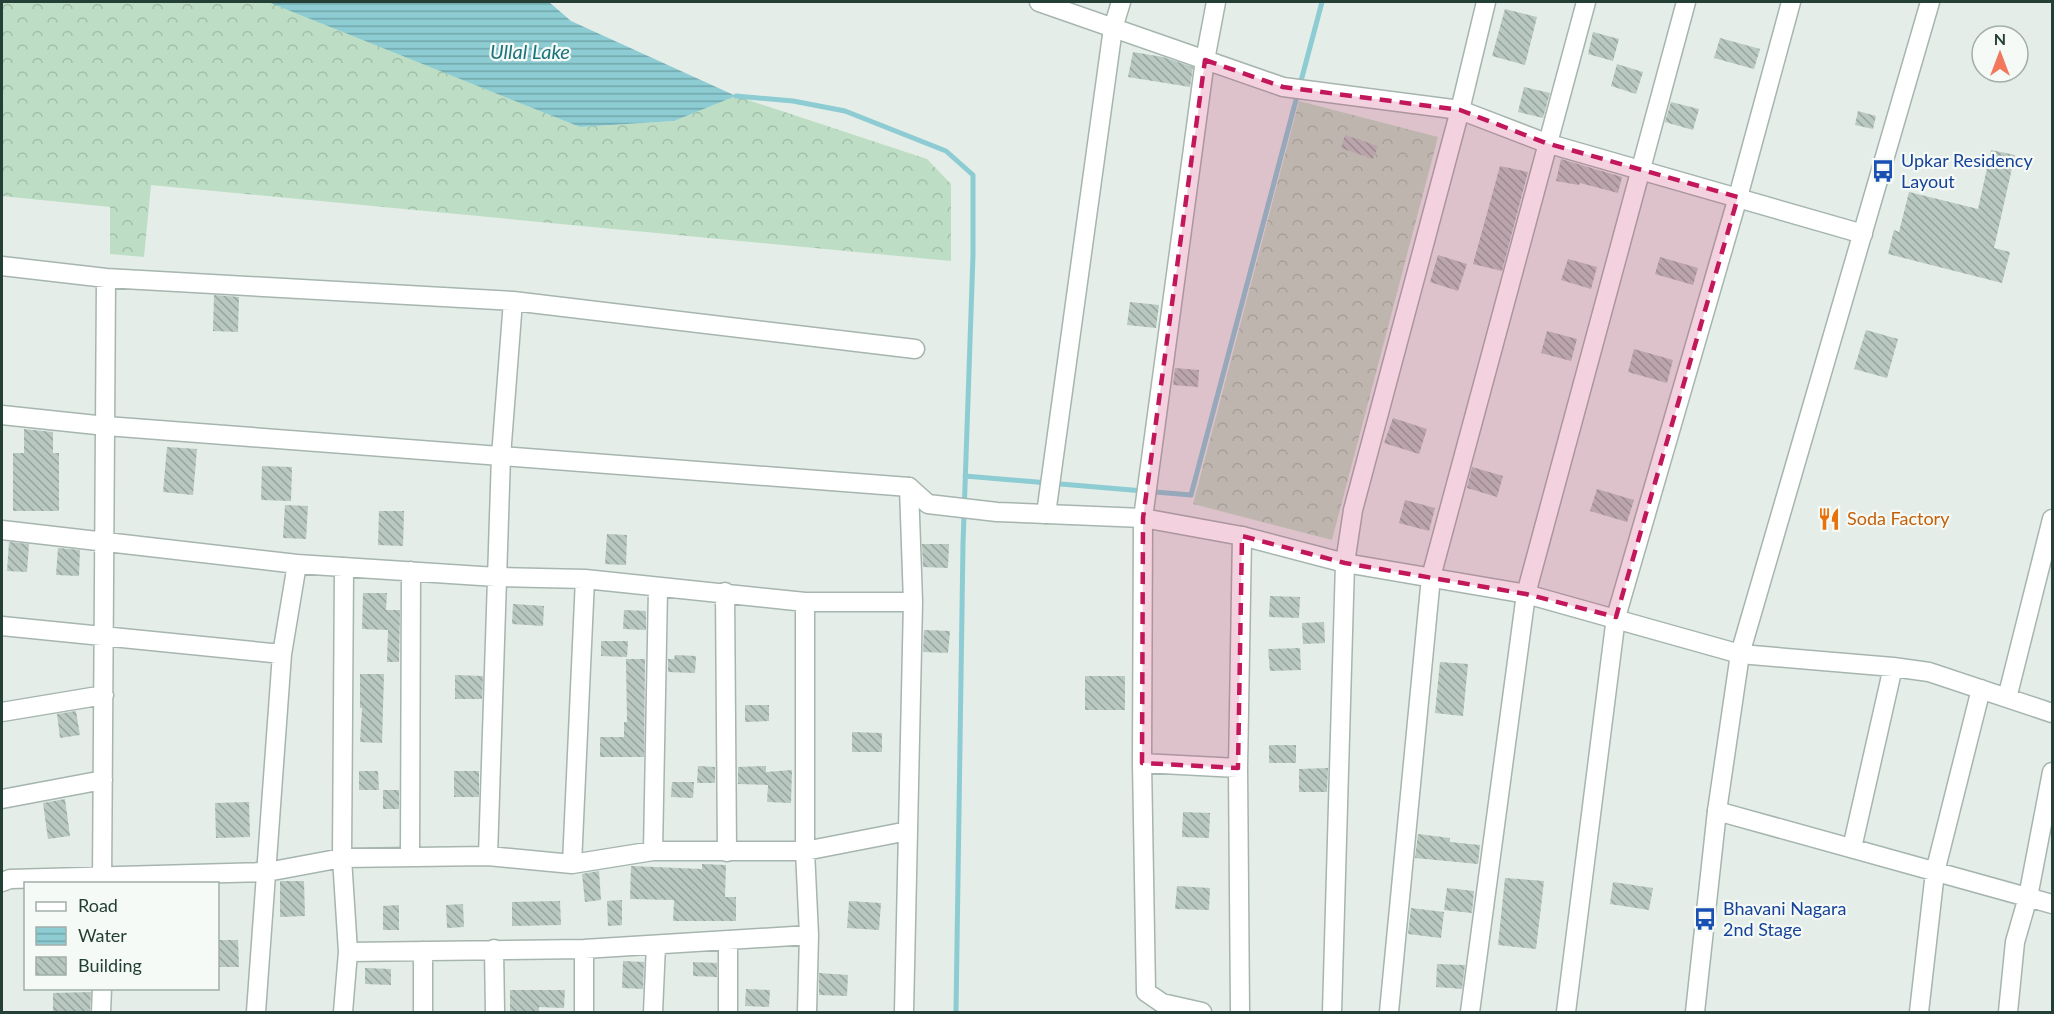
<svg xmlns="http://www.w3.org/2000/svg" width="2054" height="1014" viewBox="0 0 2054 1014" font-family="Lato,sans-serif">
  <style>
    .forest { fill: url(#forest-crowns) }
    .water { fill: url(#water-rules) }
    .lines { fill: none; stroke-linecap: round; stroke-linejoin: round }
    .stream { stroke: #8cccd2; stroke-width: 5 }
    .building { fill: url(#building-back-hatch) }
    .minor-casing { stroke: #a6b5af; stroke-width: 21 }
    .tertiary-casing { stroke: #a6b5af; stroke-width: 21 }
    .minor { stroke: #fff; stroke-width: 18 }
    .tertiary { stroke: #fff; stroke-width: 18 }
    .marked { fill: #c2185b; fill-opacity: 0.2; stroke: #c2185b; stroke-width: 4.5; stroke-dasharray: 12 8; stroke-linejoin: round }
    .labels { text-anchor: middle; stroke-width: 4.5; stroke-linejoin: round; paint-order: stroke }
    .transit-label { font-size: 18px; fill: #164399; stroke: #f5faf7; text-anchor: start }
    .food-label { font-size: 18px; fill: #c56008; stroke: #f5faf7; text-anchor: start }
    .water-label { font-size: 20px; font-style: italic; fill: #1c737c; stroke: #f5faf7 }
  </style>
  <defs>
    <pattern id="forest-crowns" width="20" height="18" patternUnits="userSpaceOnUse" patternTransform="scale(1.5)"><rect width="20" height="18" fill="#bddec4"/><path d="M2 6a3 3 0 1 1 6 0M12 15a3 3 0 1 1 6 0" fill="none" stroke="#a2c0a9"/></pattern>
    <pattern id="water-rules" width="6" height="5" patternUnits="userSpaceOnUse" patternTransform="scale(1.5)"><rect width="6" height="5" fill="#8cccd2"/><path d="M0 2.5h6" fill="none" stroke="#72a7ab"/></pattern>
    <pattern id="building-back-hatch" width="6" height="6" patternUnits="userSpaceOnUse" patternTransform="scale(1.5)"><rect width="6" height="6" fill="#b9c8c1"/><path d="M-1 5l2 2M0 0l6 6M5-1l2 2" fill="none" stroke="#96a49e"/></pattern>
  </defs>
  <rect width="100%" height="100%" fill="#e4ede8"/>
  <path class="forest" d="M2,2L274,3L580,127L674,121L736,96L927,159L951,184V261L151,185L144,257L110,254V207L2,196Z
    M1299,101L1438,137L1332,540L1193,504Z"/>
  <path class="water" d="M268,2H549L571,21L736,96L674,121L580,127Z"/>
  <g class="lines">
    <path class="stream" d="M736,96L793,101L845,111L946,151L973,175V255L963,544L956,1012
      M965,476L1191,495L1322,2"/>
  </g>
  <path class="building" d="M1505,9L1537,17L1525,65L1492,56Z
    M1593,32L1619,39L1613,61L1588,54Z
    M1720,38L1760,49L1754,69L1714,58Z
    M1133,52L1163,57L1193,67L1190,87L1128,77Z
    M1617,64L1643,72L1636,94L1611,86Z
    M1524,87L1550,93L1543,118L1518,112Z
    M1671,102L1699,109L1693,130L1665,122Z
    M1858,111L1876,116L1873,129L1855,125Z
    M1345,135L1378,146L1373,159L1341,148Z
    M1991,150L2015,155L1994,248L2010,252L2002,283L1888,254L1894,230L1899,232L1909,192L1978,209Z
    M1561,159L1622,177L1618,193L1580,183L1579,185L1556,181Z
    M1500,166L1528,172L1502,271L1473,264Z
    M1438,255L1467,264L1458,291L1430,282Z
    M1660,257L1698,268L1693,285L1655,274Z
    M1568,259L1597,267L1591,289L1561,280Z
    M214,295L239,297L238,332L213,331Z
    M1130,302L1159,305L1156,328L1127,325Z
    M1866,330L1898,339L1887,378L1854,369Z
    M1547,331L1577,339L1571,361L1541,353Z
    M1634,349L1673,360L1667,383L1628,372Z
    M1175,368L1199,370L1198,387L1173,385Z
    M1393,418L1427,429L1419,454L1384,443Z
    M24,429L53,432V453H59V511H13V453H24Z
    M167,447L197,449L193,495L163,492Z
    M262,466L292,467L291,501L261,500Z
    M1472,467L1503,476L1497,497L1467,488Z
    M1597,489L1634,500L1627,522L1590,511Z
    M1405,500L1435,508L1429,531L1399,523Z
    M285,505L308,506L306,539L283,538Z
    M379,511H404L403,546L378,545Z
    M607,534L627,535L626,565L605,564Z
    M9,542L29,544L27,572L7,571Z
    M922,544H949L948,568L923,567Z
    M58,548L80,550L79,576L56,575Z
    M363,593H387L386,610H400L399,662H387L388,630L362,629Z
    M1270,596L1300,597L1299,618L1269,617Z
    M513,604L544,606L543,626L512,624Z
    M624,610L646,611V630L623,629Z
    M1324,622L1325,643L1303,644L1302,623Z
    M924,630L950,631L948,653L923,652Z
    M601,641H628L627,657L601,656Z
    M1300,648L1301,670L1270,671L1268,649Z
    M675,655L696,656L695,673L668,672V659H674Z
    M626,659H645L644,757H600V737H624V722H627Z
    M1440,662L1468,664L1463,716L1435,713Z
    M360,674H384L382,743L360,742L362,708H360Z
    M455,675L483,676L482,699H455Z
    M1085,676H1125V710H1085Z
    M745,705H769V721L745,722Z
    M76,711L80,735L60,738L57,714Z
    M852,732L882,733V752H852Z
    M1269,745H1296V763H1269Z
    M698,766L715,767V783H697Z
    M766,766V772L792,770L791,803L767,802L768,785L738,784V767Z
    M1328,768L1327,792H1299V769Z
    M359,771H378L379,790H359Z
    M454,771H479V797H454Z
    M672,782H694L693,798L671,797Z
    M383,790H399V809H383Z
    M65,799L70,836L48,839L43,803Z
    M249,802L250,837L216,838L215,803Z
    M1183,812L1210,813L1209,838L1182,837Z
    M1418,834L1450,838V842L1480,845L1478,864L1415,858Z
    M702,864L726,865L725,897H736V921H673L674,900L630,899L631,866L702,869Z
    M599,871L601,900L585,902L582,874Z
    M1505,878L1544,881L1536,949L1498,945Z
    M280,881H304L305,916L280,917Z
    M1613,882L1653,888L1649,910L1610,904Z
    M1177,886L1210,888L1209,910L1175,909Z
    M1447,888L1474,891L1472,913L1444,910Z
    M622,900V925L608,926L607,901Z
    M560,901L561,925L512,926V902Z
    M849,901L881,903L879,930L847,928Z
    M463,904L464,927L447,928L446,905Z
    M399,905V930H383V906Z
    M1411,908L1444,912L1441,938L1408,934Z
    M218,940H238L239,967H218Z
    M623,961L644,962L643,989L622,988Z
    M693,962L717,963V977L693,976Z
    M1437,964L1465,965L1462,989L1436,987Z
    M365,968L391,969V985L365,984Z
    M819,973L848,975L847,996L819,995Z
    M746,989L770,990L769,1007L745,1006Z
    M510,990H565L564,1008L539,1007V1012L510,1011Z
    M91,992L90,1012H53V993Z"/>
  <g class="lines">
    <g class="minor-casing">
      <path id="minor" d="M2,266L106,278L513,301L915,349
        M1046,514L1113,28L1121,2
        M2,530L297,564L496,577L585,579L805,602H913
        M725,592L727,852
        M805,602V851L809,935L807,1012
        M2,626L282,654
        M1740,654L1893,667L1852,848
        M1893,667L1929,672L2052,713
        M2007,698L2052,519
        M2,712L104,695
        M1142,763L1238,768
        M2,799L103,780
        M1717,811L2052,904
        M653,851L658,588
        M488,856L501,456L513,301
        M410,857L411,571
        M572,864L585,579
        M2,882L10,879L267,872L342,858L488,856L572,864L653,851H805L908,831
        M102,884L106,278
        M728,940V1012
        M494,949L495,1012
        M423,951V1012
        M348,952L584,949L809,935
        M101,1012L102,988
        M256,1012L282,654L297,564
        M343,1012L348,952L342,858L344,567
        M584,1012V949
        M653,1012L656,945
        M904,1012L913,602L909,487
        M1202,1012L1162,1003L1146,992L1142,763L1143,518L1205,60L1216,2
        M1240,1012L1238,768L1242,536
        M1332,1012L1345,563L1353,510L1460,110L1486,2
        M1389,1012L1431,577L1586,2
        M1470,1012L1526,594L1686,2
        M1566,1012L1616,617L1738,197L1791,2
        M1919,1012L1935,872L1981,689
        M2008,1012L2015,942L2028,897L2052,772"/>
    </g>
    <g class="tertiary-casing">
      <path id="tertiary" d="M1039,2L1283,87L1460,110L1546,143L1863,234
        M2,415L106,426L909,487L928,504L997,512L1143,518L1242,536L1345,563L1526,594L1740,654
        M1695,1012L1717,811L1740,654L1930,2"/>
    </g>
    <use href="#minor" class="minor"/>
    <use href="#tertiary" class="tertiary"/>
  </g>
  <path class="marked" d="M1205,60L1283,87L1460,110L1546,143L1738,197L1616,617L1526,594L1345,563L1242,536L1238,768L1142,763L1143,518Z"/>
  <defs>
    <g id="bus-bare" transform="scale(1.8)"><path d="M-5-6H5V4H4V6H2V4H-2V6H-4V4H-5ZM-3.5-4V0h7V-4ZM-3.5 1.2v1.5H-2V1.2ZM2 1.2v1.5H3.5V1.2Z" fill="#1a4fb4" stroke="#f5faf7" stroke-width="2.5" paint-order="stroke"/></g>
    <g id="restaurant-bare" transform="scale(1.8)"><path d="M-5-6h1v4h1v-4h1v4h1v-4h1v5L-1.5 .5V6h-2V.5L-5-1ZM5-6V6H3V1.5H1.5Q1.5-4 5-6Z" fill="#e8710a" stroke="#f5faf7" stroke-width="2.5" paint-order="stroke"/></g>
  </defs>
  <g fill-rule="evenodd">
    <use href="#bus-bare" x="1883" y="171"/>
    <use href="#restaurant-bare" x="1829" y="519"/>
    <use href="#bus-bare" x="1705" y="919"/>
  </g>
  <g class="labels">
    <g class="transit-label">
      <text x="1901" y="167">Upkar Residency<tspan x="1901" dy="21">Layout</tspan></text>
      <text x="1723" y="915">Bhavani Nagara<tspan x="1723" dy="21">2nd Stage</tspan></text>
    </g>
    <g class="food-label">
      <text x="1847" y="525">Soda Factory</text>
    </g>
    <g class="water-label">
      <text x="530" y="59">Ullal Lake</text>
    </g>
  </g>
  <rect width="2054" height="1014" fill="none" stroke="#233f36" stroke-width="6"/>
  <rect x="24" y="882" width="195" height="108" fill="#f5faf7" stroke="#a1afaa" stroke-width="1.5"/>
  <rect x="36" y="902" width="30" height="9" fill="#ffffff" stroke="#a1afaa" stroke-width="1.5"/>
  <text x="78" y="912" font-size="18" fill="#233f36">Road</text>
  <rect x="36" y="927" width="30" height="18" fill="url(#water-rules)" stroke="#a1afaa" stroke-width="1.5"/>
  <text x="78" y="942" font-size="18" fill="#233f36">Water</text>
  <rect x="36" y="957" width="30" height="18" fill="url(#building-back-hatch)" stroke="#a1afaa" stroke-width="1.5"/>
  <text x="78" y="972" font-size="18" fill="#233f36">Building</text>
  <g transform="translate(2000 54)"><circle r="28" fill="#f5faf7" stroke="#a1afaa" stroke-width="1.5"/>
  <path d="M0-4.5L10 22L0 15L-10 22Z" fill="#f2775d"/>
  <text y="-9" font-size="16" font-weight="bold" text-anchor="middle" fill="#233f36">N</text>
  </g>
</svg>
